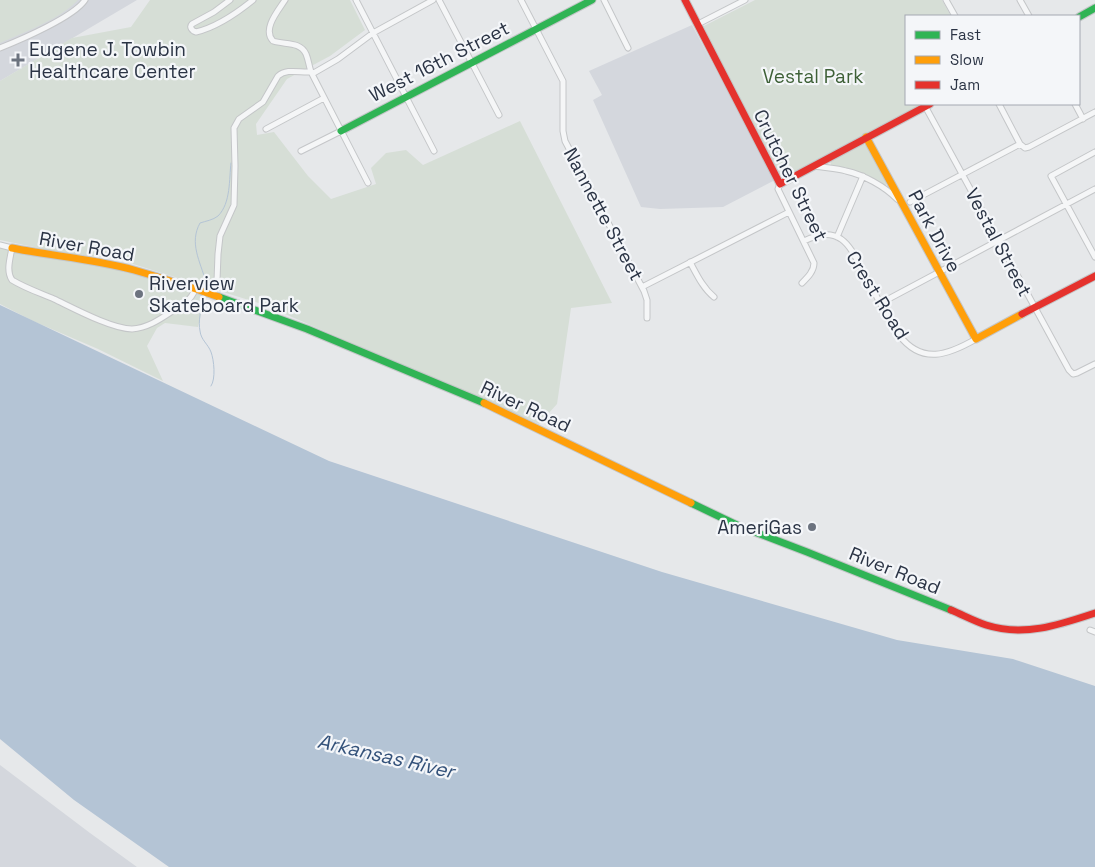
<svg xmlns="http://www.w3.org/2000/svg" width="1095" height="867" viewBox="0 0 1095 867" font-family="'Space Grotesk',sans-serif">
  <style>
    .built { fill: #d4d7dd }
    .green { fill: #d6ded6 }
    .water { fill: #b4c4d5 }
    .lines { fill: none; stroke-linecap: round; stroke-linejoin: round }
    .stream { stroke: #b4c4d5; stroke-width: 1 }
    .street-casing { stroke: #c4c6c8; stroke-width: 7 }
    .fast-casing { stroke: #c4c6c8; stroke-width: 9 }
    .slow-casing { stroke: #c4c6c8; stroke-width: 9 }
    .jam-casing { stroke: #c4c6c8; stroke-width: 9 }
    .street { stroke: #f5f6f7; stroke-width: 5 }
    .fast { stroke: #30b455; stroke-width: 7 }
    .slow { stroke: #ff9f0a; stroke-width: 7 }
    .jam { stroke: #e5322d; stroke-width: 7 }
    .poi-dot { fill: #6c737f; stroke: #f4f6f9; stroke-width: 2 }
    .labels { text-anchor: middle; stroke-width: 4.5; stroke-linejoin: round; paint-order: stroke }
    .poi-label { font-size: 19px; fill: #2b3445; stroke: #f4f6f9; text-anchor: start }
    .street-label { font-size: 19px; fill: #2b3445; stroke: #f4f6f9 }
    .park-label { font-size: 19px; fill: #3f6138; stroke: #f4f6f9 }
    .water-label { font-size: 20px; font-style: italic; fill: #34527a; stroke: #f4f6f9 }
  </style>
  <rect width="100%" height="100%" fill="#e6e8ea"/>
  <path class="built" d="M0,0H137L0,81Z
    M692,25L775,180L723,207L660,209L641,207L593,100L602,95L589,71Z
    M0,765L90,833L137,867H0Z"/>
  <path class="green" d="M0,0H78C62,18 23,33 0,43Z
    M150,0H350L365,30L330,56L287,79L256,124L257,135L274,132L308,176L331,199L376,184L371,168L386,153L406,150L423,165L520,121L612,303L571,308L557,404L539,424L262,304L117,259L58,252L0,240V81L72,38L131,27Z
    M755,0H942L951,16H906V104H922L783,179L779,176L702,27Z
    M862,143L867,146L887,182L886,185H884C867,174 851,168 831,165L830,161Z
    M0,248L125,270L205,296L198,327L165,323L157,328L147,346L163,381L98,349L33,321L0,304Z"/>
  <path class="water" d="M0,305L329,461L662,572L897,640L1013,659L1095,686V867H169L74,800L0,739Z"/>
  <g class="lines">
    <path class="stream" d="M205,285L206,282C200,261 189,243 200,223C206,221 213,220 218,216C231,203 229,179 231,163
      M202,300C201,310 198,322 200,331C201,340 208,344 211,352C214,360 216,379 211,386"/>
    <g class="street-casing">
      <path id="street" d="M230,0L214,12L192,24C189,27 192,31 196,32C217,27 237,13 253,0
        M285,0C278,11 262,29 273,41C285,45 300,41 306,54C309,61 309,68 312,74L368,183
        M356,0L434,151
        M439,0L499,115
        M521,0L563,81V131L565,141L644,291L647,300V318
        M604,0L628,48
        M946,0L955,16
        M1020,0L1029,16
        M698,24L745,0
        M0,48C20,40 74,17 85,0
        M312,74L338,59L373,33L433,0
        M999,104L1020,144L1025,148L1029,147L1095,112
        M1075,104L1083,119
        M925,106L1069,370L1073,374L1077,373L1095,364
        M266,129L324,98
        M301,151L341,131
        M1095,152L1051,176L1095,257
        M815,166C825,168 836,168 846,171C864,175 884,186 897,199
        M780,184L778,189L814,263C814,271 808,277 802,283
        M910,202L1020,144
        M837,237L863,176
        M804,241C816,235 829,231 841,239C851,246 857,260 863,271C875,292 885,315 899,335C922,365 948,355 976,339
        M0,245L12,248C10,259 6,271 12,280C25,288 40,293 54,299C73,308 112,329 132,329C147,328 159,320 171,312C180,307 192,300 195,289
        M690,262C697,275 703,288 714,297
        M642,287L789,212
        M213,295L217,281L218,254L220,236L234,205L235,166L234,128L239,119L263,102L278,76C287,68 300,73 311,72
        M881,303L1095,189
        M1090,630L1095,632"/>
    </g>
    <g class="fast-casing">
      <path id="fast" d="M1079,17L1095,8
        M341,131L592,0
        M219,297L307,329L484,403
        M691,503L739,526L807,552L951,610"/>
    </g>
    <g class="slow-casing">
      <path id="slow" d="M866,137L976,339L1022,314
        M12,248C52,256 94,259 134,270C162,278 191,287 219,297
        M484,403L691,503"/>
    </g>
    <g class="jam-casing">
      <path id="jam" d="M685,0L780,184L930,104
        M1022,314L1095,276
        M951,610C963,615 974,621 986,625C1024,637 1059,625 1095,613"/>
    </g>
    <use href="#street" class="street"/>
    <use href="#fast" class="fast"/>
    <use href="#slow" class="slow"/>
    <use href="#jam" class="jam"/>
  </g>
  <g class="poi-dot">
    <path d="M15.5 52.5h5v5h5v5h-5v5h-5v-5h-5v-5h5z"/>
    <circle cx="139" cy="294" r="5"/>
    <circle cx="812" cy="527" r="5"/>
  </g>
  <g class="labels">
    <g class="poi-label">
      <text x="29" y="56">Eugene J. Towbin<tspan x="29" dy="22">Healthcare Center</tspan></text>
      <text x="149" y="290">Riverview<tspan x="149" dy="22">Skateboard Park</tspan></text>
      <text x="802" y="534" text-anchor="end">AmeriGas</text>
    </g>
    <g class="street-label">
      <text transform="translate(439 61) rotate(-27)" y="7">West 16th Street</text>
      <text transform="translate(791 175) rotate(64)" y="7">Crutcher Street</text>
      <text transform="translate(604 214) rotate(62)" y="7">Nannette Street</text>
      <text transform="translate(935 231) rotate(62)" y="7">Park Drive</text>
      <text transform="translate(999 242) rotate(62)" y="7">Vestal Street</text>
      <text transform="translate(87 246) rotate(10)" y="7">River Road</text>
      <text transform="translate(878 295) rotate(58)" y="7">Crest Road</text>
      <text transform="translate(526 406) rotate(25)" y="7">River Road</text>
      <text transform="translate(895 570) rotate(22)" y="7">River Road</text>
    </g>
    <g class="park-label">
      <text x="813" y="83">Vestal Park</text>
    </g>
    <g class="water-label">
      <text transform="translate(386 756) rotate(13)" y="7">Arkansas River</text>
    </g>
  </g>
  <rect x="905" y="15" width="175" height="90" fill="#f4f6f9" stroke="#a4a8b1"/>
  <rect x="915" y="31" width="25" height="8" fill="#30b455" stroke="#a4a8b1"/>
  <text x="950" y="40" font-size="15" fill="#2b3445">Fast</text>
  <rect x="915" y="56" width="25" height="8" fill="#ff9f0a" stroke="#a4a8b1"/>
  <text x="950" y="65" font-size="15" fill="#2b3445">Slow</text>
  <rect x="915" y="81" width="25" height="8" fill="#e5322d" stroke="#a4a8b1"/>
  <text x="950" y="90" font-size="15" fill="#2b3445">Jam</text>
</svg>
